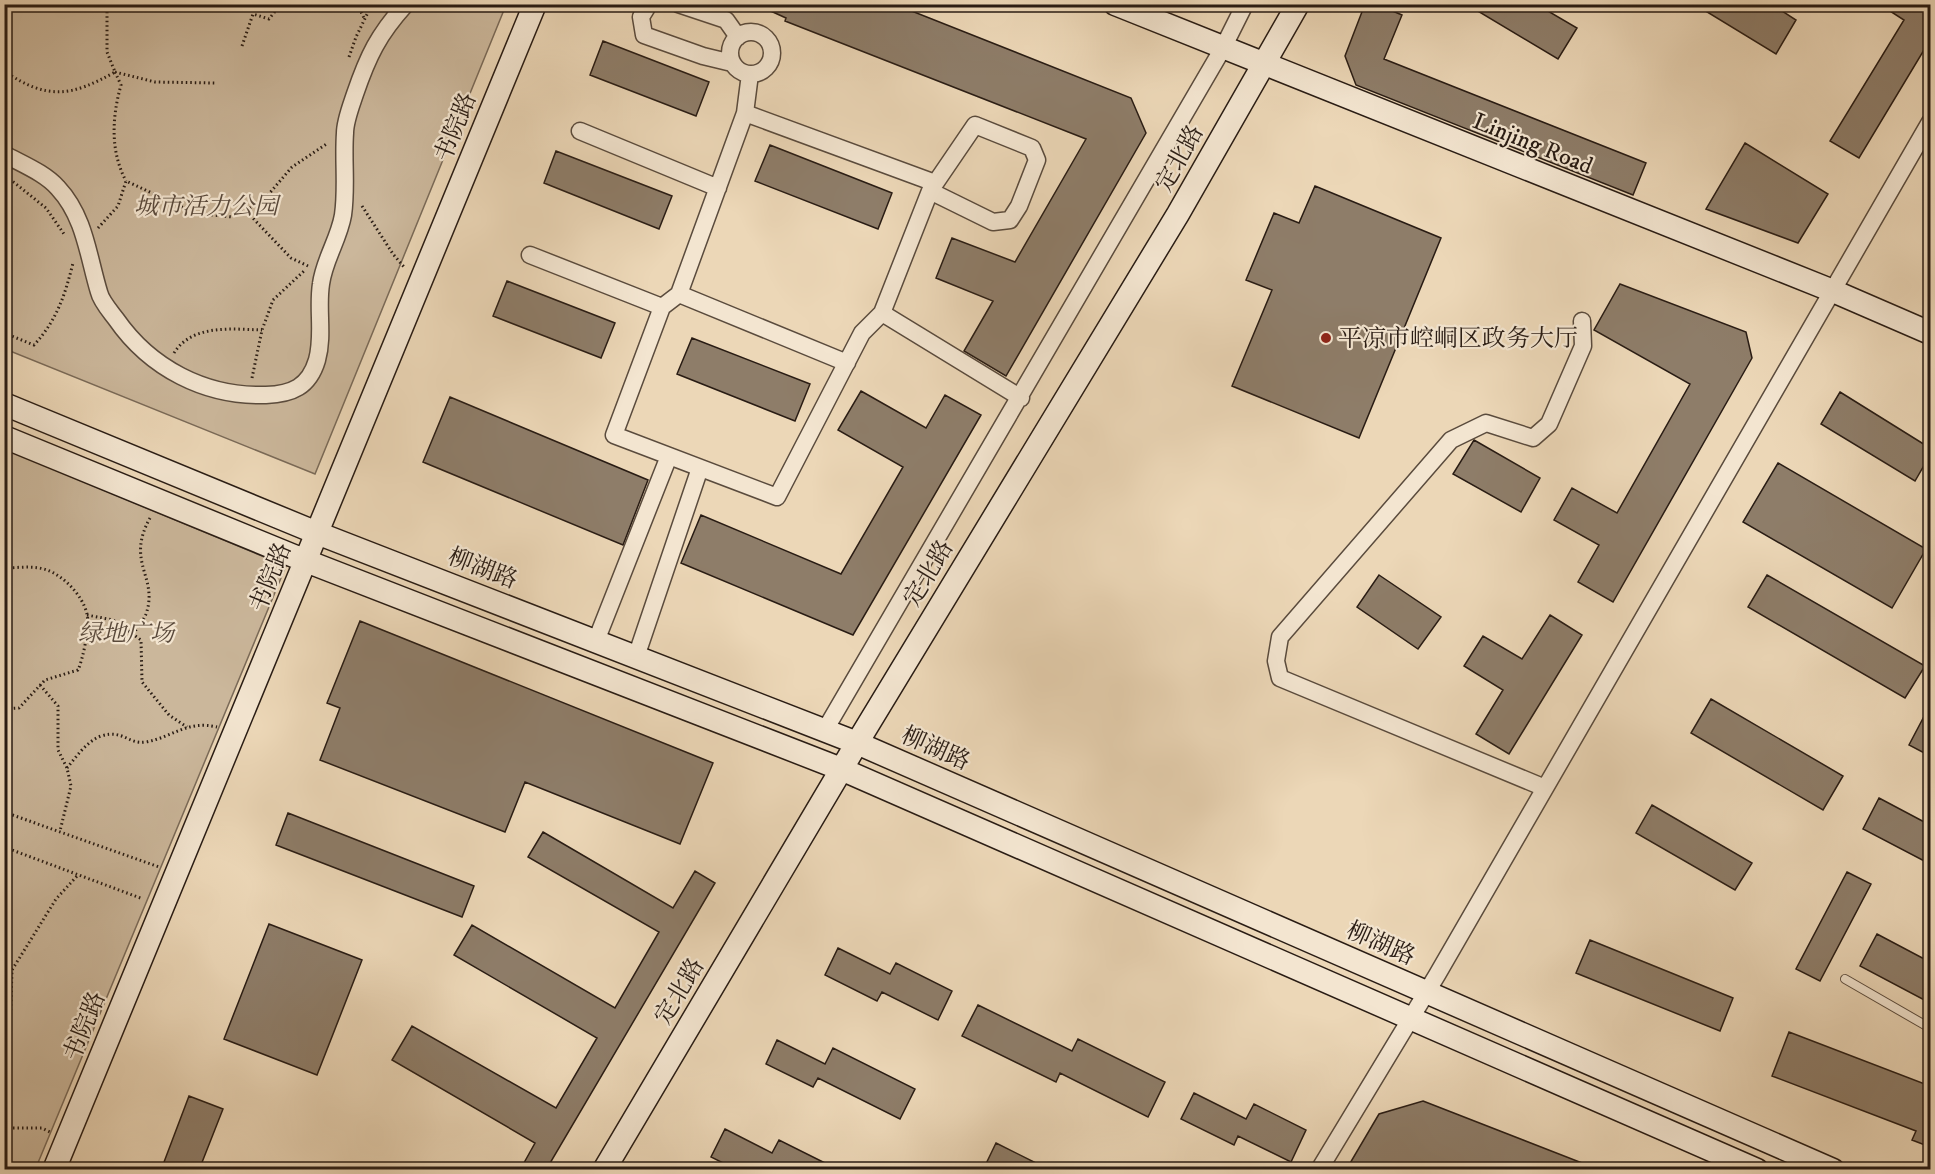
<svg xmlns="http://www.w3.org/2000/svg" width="1935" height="1174" viewBox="0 0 1935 1174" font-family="'IM FELL DW Pica','Noto Serif SC',serif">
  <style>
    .green { fill: #cbb79b; stroke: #7a6a58; stroke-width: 1.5 }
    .building { fill: #8e7d69; stroke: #291c14; stroke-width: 1.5 }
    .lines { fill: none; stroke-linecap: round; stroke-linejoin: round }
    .lane-casing { stroke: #5a4b3d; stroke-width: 10 }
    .street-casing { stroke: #5a4b3d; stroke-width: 19 }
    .secondary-casing { stroke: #291c14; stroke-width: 25 }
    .path { stroke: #291c14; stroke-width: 3; stroke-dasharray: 1.5 3; stroke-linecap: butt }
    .lane { stroke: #f3e5d0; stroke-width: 8 }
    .street { stroke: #f3e5d0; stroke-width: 16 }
    .secondary { stroke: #f3e5d0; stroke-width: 22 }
    .poi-dot { fill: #8f2418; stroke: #f3e5d0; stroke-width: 2 }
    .labels { text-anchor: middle; stroke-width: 4.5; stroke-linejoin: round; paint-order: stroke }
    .street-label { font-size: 24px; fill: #291c14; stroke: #f3e5d0 }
    .park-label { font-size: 24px; font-style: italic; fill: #5a4a3c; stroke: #f3e5d0 }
    .poi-label { font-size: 24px; fill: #291c14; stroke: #f3e5d0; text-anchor: start }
  </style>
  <rect width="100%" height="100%" fill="#ecd7b7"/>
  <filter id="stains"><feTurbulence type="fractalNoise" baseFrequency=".00333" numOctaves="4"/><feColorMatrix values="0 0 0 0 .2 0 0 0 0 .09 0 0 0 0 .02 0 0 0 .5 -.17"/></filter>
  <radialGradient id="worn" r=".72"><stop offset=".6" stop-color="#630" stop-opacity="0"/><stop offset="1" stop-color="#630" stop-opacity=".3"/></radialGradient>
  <path class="green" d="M4,5H506L315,474L5,349Z
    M5,449L286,566L35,1170L4,1169Z"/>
  <path class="building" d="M755,4H894L1131,98L1146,133L1006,376L964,351L993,301L936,278L952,238L1015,262L1086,139L785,21L786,18Z
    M1365,4H1376L1402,15L1384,59L1646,163L1633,195L1356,85L1345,56Z
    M1466,4H1536L1577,28L1558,59Z
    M1694,4H1771L1796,20L1776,54Z
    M1879,4H1930V40L1859,158L1830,141L1904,20Z
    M603,41L709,82L696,116L590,75Z
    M1745,143L1828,194L1798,243L1706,209Z
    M770,145L892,193L878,229L755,181Z
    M556,151L672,196L659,229L544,183Z
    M1315,186L1441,238L1359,438L1232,386L1272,290L1246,280L1274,213L1299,223Z
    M507,281L615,323L601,358L493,316Z
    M1620,284L1746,332L1752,358L1613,602L1578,582L1599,545L1554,520L1572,488L1617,513L1690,384L1594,330Z
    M692,338L810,384L795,421L677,374Z
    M861,391L926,428L945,395L981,415L853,635L681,563L701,515L841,574L903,467L838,430Z
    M1840,392L1930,448V455L1915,481L1821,424Z
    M450,397L648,480L623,545L423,462Z
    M1474,440L1540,478L1521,512L1453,474Z
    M1778,463L1926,549L1892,608L1743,522Z
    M1379,575L1441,617L1418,649L1357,607Z
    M1767,575L1925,666L1905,698L1748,607Z
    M1550,615L1582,635L1509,754L1476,734L1503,690L1464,666L1483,636L1522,659Z
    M360,621L713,763L680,844L525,782L505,832L320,760L340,708L327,703Z
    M1711,699L1843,776L1823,810L1691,733Z
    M1930,705V756L1909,745Z
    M1879,798L1930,825V864L1863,829Z
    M1652,805L1752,863L1735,890L1636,833Z
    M288,813L474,886L462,917L276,845Z
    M543,832L673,908L695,871L715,883L546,1170H520L535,1143L392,1060L412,1026L556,1108L597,1038L454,955L472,925L615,1008L659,932L528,857Z
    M1847,872L1871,884L1820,981L1796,969Z
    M269,924L362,960L317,1075L224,1039Z
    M1877,934L1930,962V1003L1860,966Z
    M1590,940L1733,998L1720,1031L1576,973Z
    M838,948L890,974L896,963L952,991L938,1020L882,992L877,1001L825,975Z
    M978,1005L1072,1051L1078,1039L1165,1082L1148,1117L1060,1073L1056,1082L962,1036Z
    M1789,1032L1930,1086V1147L1912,1140L1916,1131L1772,1076Z
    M777,1040L825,1064L833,1048L915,1089L900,1119L818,1078L813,1087L766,1064Z
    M1194,1093L1246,1119L1254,1104L1306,1130L1291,1162L1238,1136L1234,1145L1181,1119Z
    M189,1096L223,1109L199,1170H161Z
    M1423,1101L1595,1168V1170H1346L1379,1114Z
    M725,1129L772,1153L779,1140L839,1170H737L711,1157Z
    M996,1143L1050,1170H983Z"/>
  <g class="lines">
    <g class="lane-casing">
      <path id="lane" d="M1845,979L1930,1028"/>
    </g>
    <g class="street-casing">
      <path id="street" d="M649,4L641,17L644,35L703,56L732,63
        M678,4L726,20L738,37
        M730 53a21 21 0 1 1 42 0a21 21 0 1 1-42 0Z
        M750,74L745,113L679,294L662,307L614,435L777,497L862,333L882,313L1021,398
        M745,113L935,183
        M580,131L718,188
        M4,154C22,164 45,173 58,188C85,217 88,256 99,292C101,301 110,311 116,319C150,368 205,397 266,395C292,394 309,387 317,360C324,335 317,309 321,284C324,260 339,239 343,215C347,188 343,160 345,133C345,121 351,106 355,94C368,56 378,35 406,4
        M530,255L662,307
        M679,294L847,363
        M882,313L930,191L975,125L1032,148L1037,160L1019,206L1010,220L993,222L930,191
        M596,641L669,456
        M636,657L700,468
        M825,730L1223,48L1245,4
        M1545,788L1280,678L1276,661L1280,637L1451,440L1486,423L1533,438L1549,424L1583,346L1582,321
        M1319,1170L1437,975L1930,122"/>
    </g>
    <g class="secondary-casing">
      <path id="secondary" d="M1115,4L1833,291L1930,333
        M4,404L317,533L857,743L1833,1170
        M4,437L306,561L841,769L1757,1170
        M54,1170L535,4
        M604,1170L857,743L1178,214L1298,4"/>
    </g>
    <path class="path" d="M357,4L364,18
      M242,46L253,14L269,19L281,4
      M349,57L356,37L372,4
      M4,71C48,101 72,96 115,72L107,52V4
      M115,72L121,85C112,117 110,151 126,181
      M115,72L155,82L215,83
      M6,176L46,208L64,234
      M362,206L393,254L404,267
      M247,212L291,258L308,266
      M98,228L118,206L126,181L195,213L232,217L262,202L292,167L328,143
      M4,333L34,345C57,320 65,295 73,263
      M174,353C192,324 232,329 262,330
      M252,378L262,330L273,300L305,270
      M4,568C18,568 33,565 47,570C64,576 83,596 87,614C90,626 83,659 78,670L45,680L19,708L4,709
      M87,615L113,620L141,640L142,682L169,715L187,727
      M133,634C137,628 143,621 146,614C159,577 125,563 150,518
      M40,685L58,706V750L67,768L71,786L60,831
      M67,768C76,757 87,741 101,736C124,729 128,745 146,742C173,737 187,720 217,727
      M4,812L159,867
      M4,847L143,899
      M4,1059L10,1031L12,970L56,899L78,875
      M4,1128H42L50,1132"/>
    <use href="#lane" class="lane"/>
    <use href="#street" class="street"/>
    <use href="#secondary" class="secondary"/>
  </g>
  <circle class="poi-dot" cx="1326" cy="338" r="6"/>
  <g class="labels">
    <g class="street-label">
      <text transform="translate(455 127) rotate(-68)" y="8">书院路</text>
      <text transform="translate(1533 143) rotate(22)" y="8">Linjing Road</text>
      <text transform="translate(1179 158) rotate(-61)" y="8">定北路</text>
      <text transform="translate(483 568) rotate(21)" y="8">柳湖路</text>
      <text transform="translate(928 573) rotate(-59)" y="8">定北路</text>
      <text transform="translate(270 577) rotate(-68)" y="8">书院路</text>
      <text transform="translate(936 748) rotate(24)" y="8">柳湖路</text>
      <text transform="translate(1381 943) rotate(24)" y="8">柳湖路</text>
      <text transform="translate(679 991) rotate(-59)" y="8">定北路</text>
      <text transform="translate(84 1026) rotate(-68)" y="8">书院路</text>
    </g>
    <g class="park-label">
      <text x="206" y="214">城市活力公园</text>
      <text x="126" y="641">绿地广场</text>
    </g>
    <g class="poi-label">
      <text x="1338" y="346">平凉市崆峒区政务大厅</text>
    </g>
  </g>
  <rect width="1935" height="1174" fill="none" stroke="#ecd7b7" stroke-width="24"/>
  <rect x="6" y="6" width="1923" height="1162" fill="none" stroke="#291c14" stroke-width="3"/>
  <rect x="12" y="12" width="1911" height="1150" fill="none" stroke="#291c14" stroke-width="1.5"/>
  <rect width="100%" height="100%" filter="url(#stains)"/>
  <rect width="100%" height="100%" fill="url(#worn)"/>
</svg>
